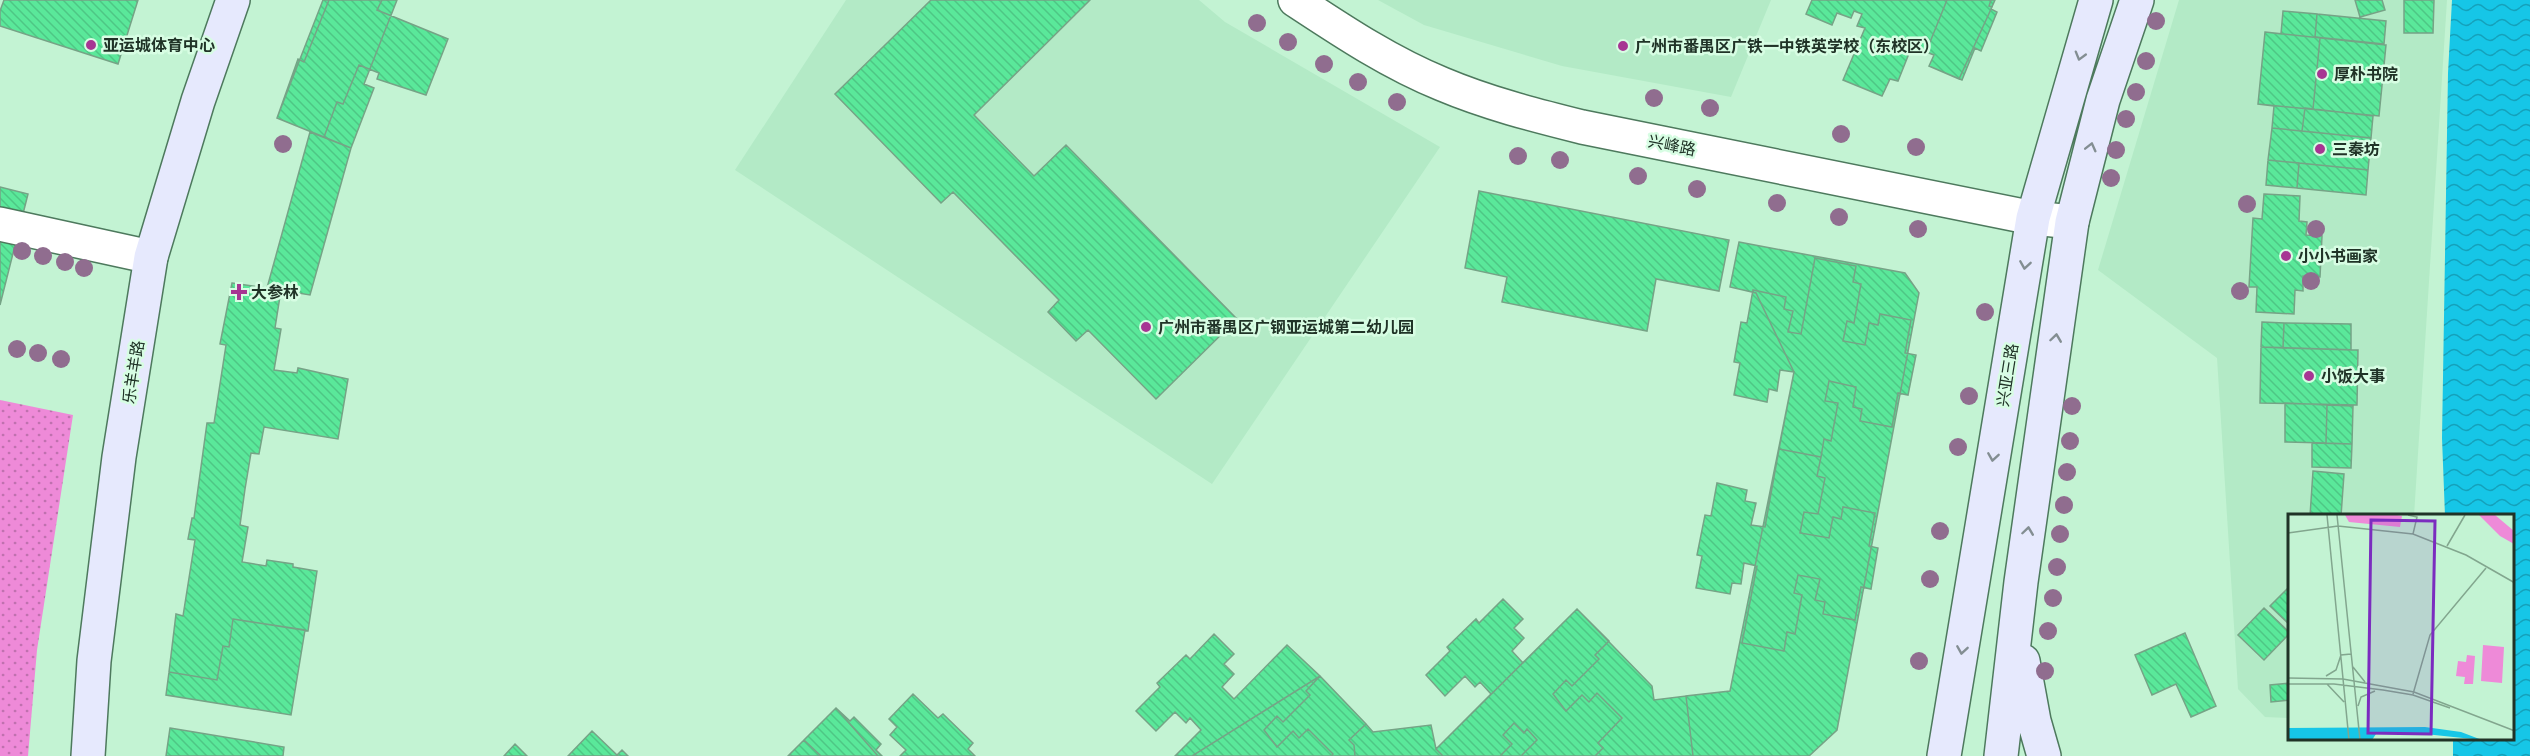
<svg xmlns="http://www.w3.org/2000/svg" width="2530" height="756" viewBox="0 0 2530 756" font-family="'DM Sans','Noto Sans SC',sans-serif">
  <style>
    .built { fill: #b3eac6 }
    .park { fill: url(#park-dots) }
    .water { fill: url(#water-waves) }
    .building { fill: url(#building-back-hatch); stroke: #76a386; stroke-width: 1.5 }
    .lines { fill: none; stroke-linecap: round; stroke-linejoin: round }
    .street-casing { stroke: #4d795d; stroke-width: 36 }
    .secondary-casing { stroke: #4d795d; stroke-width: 36 }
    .street { stroke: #fff; stroke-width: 33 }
    .secondary { stroke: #e6e9fd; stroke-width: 33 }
    .tree { fill: #906d8f }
    .oneway { stroke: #838e92 }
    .poi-dot { fill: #a73693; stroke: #d7fde3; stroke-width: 2 }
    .labels { text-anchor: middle; stroke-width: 5; stroke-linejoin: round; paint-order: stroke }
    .poi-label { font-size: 16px; font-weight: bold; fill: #203327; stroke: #d7fde3; text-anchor: start }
    .street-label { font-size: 16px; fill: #203327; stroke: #d7fde3 }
    .inset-road { fill: none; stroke: #82a68e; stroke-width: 1.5 }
    .view { fill: #7b2cbf; fill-opacity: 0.15; stroke: #7b2cbf; stroke-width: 3 }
    .inset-edge { fill: none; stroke: #203327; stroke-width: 3 }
  </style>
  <defs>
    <pattern id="park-dots" width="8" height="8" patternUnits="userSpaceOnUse" patternTransform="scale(1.5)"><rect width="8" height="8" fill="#ee8ad8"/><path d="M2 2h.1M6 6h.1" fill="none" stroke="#c071af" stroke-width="1.8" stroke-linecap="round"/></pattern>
    <pattern id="water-waves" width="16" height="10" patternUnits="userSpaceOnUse" patternTransform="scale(1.5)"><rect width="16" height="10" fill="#16c6e7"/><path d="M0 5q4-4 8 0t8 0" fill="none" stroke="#14a1bb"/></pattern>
    <pattern id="building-back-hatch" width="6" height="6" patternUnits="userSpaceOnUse" patternTransform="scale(1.5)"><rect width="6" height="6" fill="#5ae89a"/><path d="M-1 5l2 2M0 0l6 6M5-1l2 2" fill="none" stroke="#4ec785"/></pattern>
  </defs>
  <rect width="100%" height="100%" fill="#c3f3d3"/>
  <path class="built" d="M846,0H1199L1225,22L1440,147L1212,484L735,170Z
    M1378,0H1771L1731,97L1562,66L1424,25Z
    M2179,0H2447L2414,516H2290V718L2265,717L2238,689L2217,358L2098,270Z"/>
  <path class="park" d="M0,400L73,415L37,650L28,756H0Z"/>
  <path class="water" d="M2452,0H2530V756H2453V740H2514V516H2445L2442,438L2448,73Z"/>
  <path class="building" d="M4,0H138L118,64L0,26V11Z
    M323,0H397L364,84L374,88L351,148L277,118Z
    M329,0H382L377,10L448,39L426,95L377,79L379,73L359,65L343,104L337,102L324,137L277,118L298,59L304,62Z
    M931,0H1090L974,115L1034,176L1066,145L1237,319L1156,399L1088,330L1076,341L1048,312L1059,300L953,192L941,203L835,94Z
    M1812,0H1991L1989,6L1992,7L1959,79L1929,66L1934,55L1912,46L1898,81L1890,79L1882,96L1843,80L1865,28L1857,26L1862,14L1854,11L1851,18L1837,13L1832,25L1806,14Z
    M1947,0H1995L1991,9L1997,12L1981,51L1975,48L1962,80L1929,66L1934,55L1926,52Z
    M2355,0H2382L2385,10L2360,17Z
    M2404,0H2434L2433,33H2404Z
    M2283,11L2317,14L2315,37L2320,38L2313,109L2305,108L2302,131L2272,128L2274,106L2258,104L2265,32L2281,34Z
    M2317,14L2386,21L2384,44L2315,37Z
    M2265,32L2386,45L2379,116L2258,104Z
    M2305,108L2373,116L2371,138L2302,131Z
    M2272,128L2371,138L2368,170L2268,160Z
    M310,132L351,148L310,295L267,288Z
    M2268,160L2299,163L2297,188L2266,185Z
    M2299,163L2368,170L2366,195L2297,188Z
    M0,187L28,194L0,305Z
    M1479,191L1729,240L1719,291L1656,279L1647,331L1502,302L1507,277L1465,268Z
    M2264,194L2300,196L2299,221L2307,222L2306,235L2322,236L2320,277L2303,276V291L2295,290L2294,314L2256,312L2257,287H2249L2253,218L2262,219Z
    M1739,242L1905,273L1919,293L1837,730L1809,756H1693L1686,696L1730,691L1794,372L1756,293L1730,287Z
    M1815,258L1856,266L1853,282L1861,284L1854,323L1847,321L1843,341L1865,345L1869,323L1878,325L1880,314L1911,320L1905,353L1916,355L1908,395L1898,393L1892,427L1860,421L1862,409L1853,407L1856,387L1829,381L1825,401L1838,403L1831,441L1824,439L1821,457L1779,449L1794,372L1780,370L1777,391L1769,389L1767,402L1734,395L1740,363L1734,362L1741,322L1747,323L1753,290L1786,297L1784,309L1793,311L1788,332L1801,334Z
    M232,283L281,290L275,328L281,329L274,370L297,373L298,368L348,379L338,439L264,427L259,454L251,453L245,489L240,525L248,527L242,562L266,566L267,560L293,564V567L317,571L308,631L233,619L229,647L223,646L217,680L169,672L176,614L183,616L195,540L188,539L192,518H194L207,423H214L226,345L220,344Z
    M2262,322L2284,323L2283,348L2261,347Z
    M2284,323L2351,324V350L2283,348Z
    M2261,347L2358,350L2357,405L2260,403Z
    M2285,403L2327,405L2326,443L2285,442Z
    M2327,405L2353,406L2352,444L2326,443Z
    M2312,443L2352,444L2351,468L2312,467Z
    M1779,449L1821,457L1817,476L1825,478L1818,514L1804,512L1800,533L1829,538L1833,517L1841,519L1843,507L1875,513L1869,546L1878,548L1871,589L1861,587L1855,620L1823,614L1825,602L1815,600L1820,579L1798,575L1794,593L1802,595L1795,634L1787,632L1784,651L1742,643L1757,566L1744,563L1741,584L1732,583L1730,594L1696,588L1702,556L1697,555L1705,515L1711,516L1717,483L1747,490L1745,501L1756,503L1751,525L1765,527Z
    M2313,471L2344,474L2341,516H2310Z
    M2290,586V625L2270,606Z
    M1503,599L1523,619L1514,628L1524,638L1512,651L1523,663L1577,609L1609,641L1595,655L1599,659L1572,686L1566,680L1553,694L1566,711L1582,695L1589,702L1597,693L1622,718L1598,743L1603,748L1595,756H1521L1537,740L1527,729L1524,733L1514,723L1503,735L1512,744L1500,756H1443L1436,749L1491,694L1480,682L1475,687L1465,676L1445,696L1426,675L1450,651L1447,647L1476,619L1479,623Z
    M2264,608L2290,633L2264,660L2238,635Z
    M1577,609L1652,686L1654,700L1686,696L1693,756H1355L1354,745L1349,740L1366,724L1373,732L1431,725L1436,749Z
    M233,619L305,630L291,715L166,695L169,672L217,680L223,646L229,647Z
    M2185,633L2216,706L2191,717L2176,684L2152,695L2135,655Z
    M1214,634L1234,654L1224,664L1234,674L1222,687L1234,699L1287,645L1320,676L1306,691L1310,695L1283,722L1277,716L1264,730L1277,747L1293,731L1299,738L1308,729L1333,754L1331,756H1175L1201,730L1190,718L1186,723L1175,712L1156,731L1136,711L1160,687L1157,683L1186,655L1190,659Z
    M1320,676L1366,724L1349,740L1354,745L1355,756H1192Z
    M2290,683V700L2271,702L2270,685Z
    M913,694L938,718L943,714L973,743L968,749L975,756H900L906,750L890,735L897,727L889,719Z
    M836,708L878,756H788Z
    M836,708L850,721L854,717L881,744L876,750L882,756H821L804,740Z
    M170,728L284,747L283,756H166Z
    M592,731L617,755L622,750L628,756H568Z
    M515,744L527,756H504Z"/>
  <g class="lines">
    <g class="street-casing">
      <path id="street" d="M1295,0C1342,31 1390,63 1442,84C1487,103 1534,115 1582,127L2033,218L2072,222
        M0,224L151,257"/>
    </g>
    <g class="secondary-casing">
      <path id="secondary" d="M2023,661L2034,721L2044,756
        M88,756L94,661L119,457L151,257L198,101L233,0
        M1944,756L2033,218L2096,0
        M2001,756L2021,582L2072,222L2103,100L2137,0"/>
    </g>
    <use href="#street" class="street"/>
    <use href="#secondary" class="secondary"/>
  </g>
  <g class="tree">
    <circle cx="2156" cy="21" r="9"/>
    <circle cx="1257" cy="23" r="9"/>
    <circle cx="1288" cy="42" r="9"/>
    <circle cx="2146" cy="61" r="9"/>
    <circle cx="1324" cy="64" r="9"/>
    <circle cx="1358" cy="82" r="9"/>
    <circle cx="2136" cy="92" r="9"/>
    <circle cx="1654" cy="98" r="9"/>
    <circle cx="1397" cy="102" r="9"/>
    <circle cx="1710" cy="108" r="9"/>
    <circle cx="2126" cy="119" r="9"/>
    <circle cx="1841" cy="134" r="9"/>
    <circle cx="283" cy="144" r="9"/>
    <circle cx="1916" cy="147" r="9"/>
    <circle cx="2116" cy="150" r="9"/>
    <circle cx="1518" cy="156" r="9"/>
    <circle cx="1560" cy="160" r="9"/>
    <circle cx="1638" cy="176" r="9"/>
    <circle cx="2111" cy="178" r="9"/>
    <circle cx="1697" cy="189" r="9"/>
    <circle cx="1777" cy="203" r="9"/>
    <circle cx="2247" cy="204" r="9"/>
    <circle cx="1839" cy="217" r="9"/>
    <circle cx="1918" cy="229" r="9"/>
    <circle cx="2316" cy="229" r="9"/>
    <circle cx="22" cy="251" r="9"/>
    <circle cx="43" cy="256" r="9"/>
    <circle cx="65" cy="262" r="9"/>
    <circle cx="84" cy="268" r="9"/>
    <circle cx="2311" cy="281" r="9"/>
    <circle cx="2240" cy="291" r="9"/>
    <circle cx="1985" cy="312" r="9"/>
    <circle cx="17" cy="349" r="9"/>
    <circle cx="38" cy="353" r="9"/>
    <circle cx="61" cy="359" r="9"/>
    <circle cx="1969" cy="396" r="9"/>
    <circle cx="2072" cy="406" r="9"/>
    <circle cx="2070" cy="441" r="9"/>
    <circle cx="1958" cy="447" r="9"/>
    <circle cx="2067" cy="472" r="9"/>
    <circle cx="2064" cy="505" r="9"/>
    <circle cx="1940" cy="531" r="9"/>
    <circle cx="2060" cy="534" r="9"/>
    <circle cx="2057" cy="567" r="9"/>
    <circle cx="1930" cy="579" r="9"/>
    <circle cx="2053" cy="598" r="9"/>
    <circle cx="2048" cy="631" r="9"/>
    <circle cx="1919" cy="661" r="9"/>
    <circle cx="2045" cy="671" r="9"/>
  </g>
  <defs><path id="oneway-chevron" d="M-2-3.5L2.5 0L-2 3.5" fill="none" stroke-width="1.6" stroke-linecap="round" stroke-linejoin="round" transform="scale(1.5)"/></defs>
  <g class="oneway">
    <use href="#oneway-chevron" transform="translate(2080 56) rotate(106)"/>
    <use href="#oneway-chevron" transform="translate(2091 147) rotate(-76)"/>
    <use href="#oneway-chevron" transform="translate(2025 265) rotate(99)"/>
    <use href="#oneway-chevron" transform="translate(2056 338) rotate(-82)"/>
    <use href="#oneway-chevron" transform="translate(1993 457) rotate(99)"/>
    <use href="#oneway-chevron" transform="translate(2028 531) rotate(-82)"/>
    <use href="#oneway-chevron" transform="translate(1962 650) rotate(99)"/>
  </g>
  <g class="poi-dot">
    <circle cx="91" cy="45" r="6"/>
    <circle cx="1623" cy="46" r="6"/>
    <circle cx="2322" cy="74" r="6"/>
    <circle cx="2320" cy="149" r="6"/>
    <circle cx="2286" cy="256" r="6"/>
    <path d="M236 283h6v6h6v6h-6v6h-6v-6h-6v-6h6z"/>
    <circle cx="1146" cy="327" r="6"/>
    <circle cx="2309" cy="376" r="6"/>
  </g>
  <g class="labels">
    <g class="poi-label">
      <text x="103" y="51">亚运城体育中心</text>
      <text x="1635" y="52">广州市番禺区广铁一中铁英学校（东校区）</text>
      <text x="2334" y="80">厚朴书院</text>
      <text x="2332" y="155">三秦坊</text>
      <text x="2298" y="262">小小书画家</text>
      <text x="251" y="298">大参林</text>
      <text x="1158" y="333">广州市番禺区广钢亚运城第二幼儿园</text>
      <text x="2321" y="382">小饭大事</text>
    </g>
    <g class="street-label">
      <text transform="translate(1672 145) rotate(11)" y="6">兴峰路</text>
      <text transform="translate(133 372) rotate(-81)" y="6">乐羊羊路</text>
      <text transform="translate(2007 375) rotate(-81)" y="6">兴亚三路</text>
    </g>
  </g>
  <g transform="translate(2288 514)">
    <rect width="226" height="226" fill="#c3f3d3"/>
    <path d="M195,131L216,133L214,169L193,167ZM179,141L187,142L185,170H176L177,163L168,162L170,147L178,148Z" fill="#ee8ad8"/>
    <path d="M57,1H109L114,2L112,13L61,8ZM191,1H207L226,17V30L212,22Z" fill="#ee8ad8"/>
    <path d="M137,213L173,218L194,226L137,220H88L84,226H0V214Z" fill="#16c6e7"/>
    <path class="inset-road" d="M39,1L61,226M49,1L72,226M120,1L129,3L125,20M0,19L50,12L125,20L178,41L227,69M159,32L177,1M65,153L77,168M38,162L48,156L53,141L63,140M0,164L55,165L126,178L227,217M0,170H46L95,176L125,181L162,194M39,170L56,188M125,180L142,121L198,54M70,192L73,183L87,177"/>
    <path class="view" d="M83,6L147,7L143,220L80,219Z"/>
    <rect width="226" height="226" class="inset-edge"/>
  </g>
</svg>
